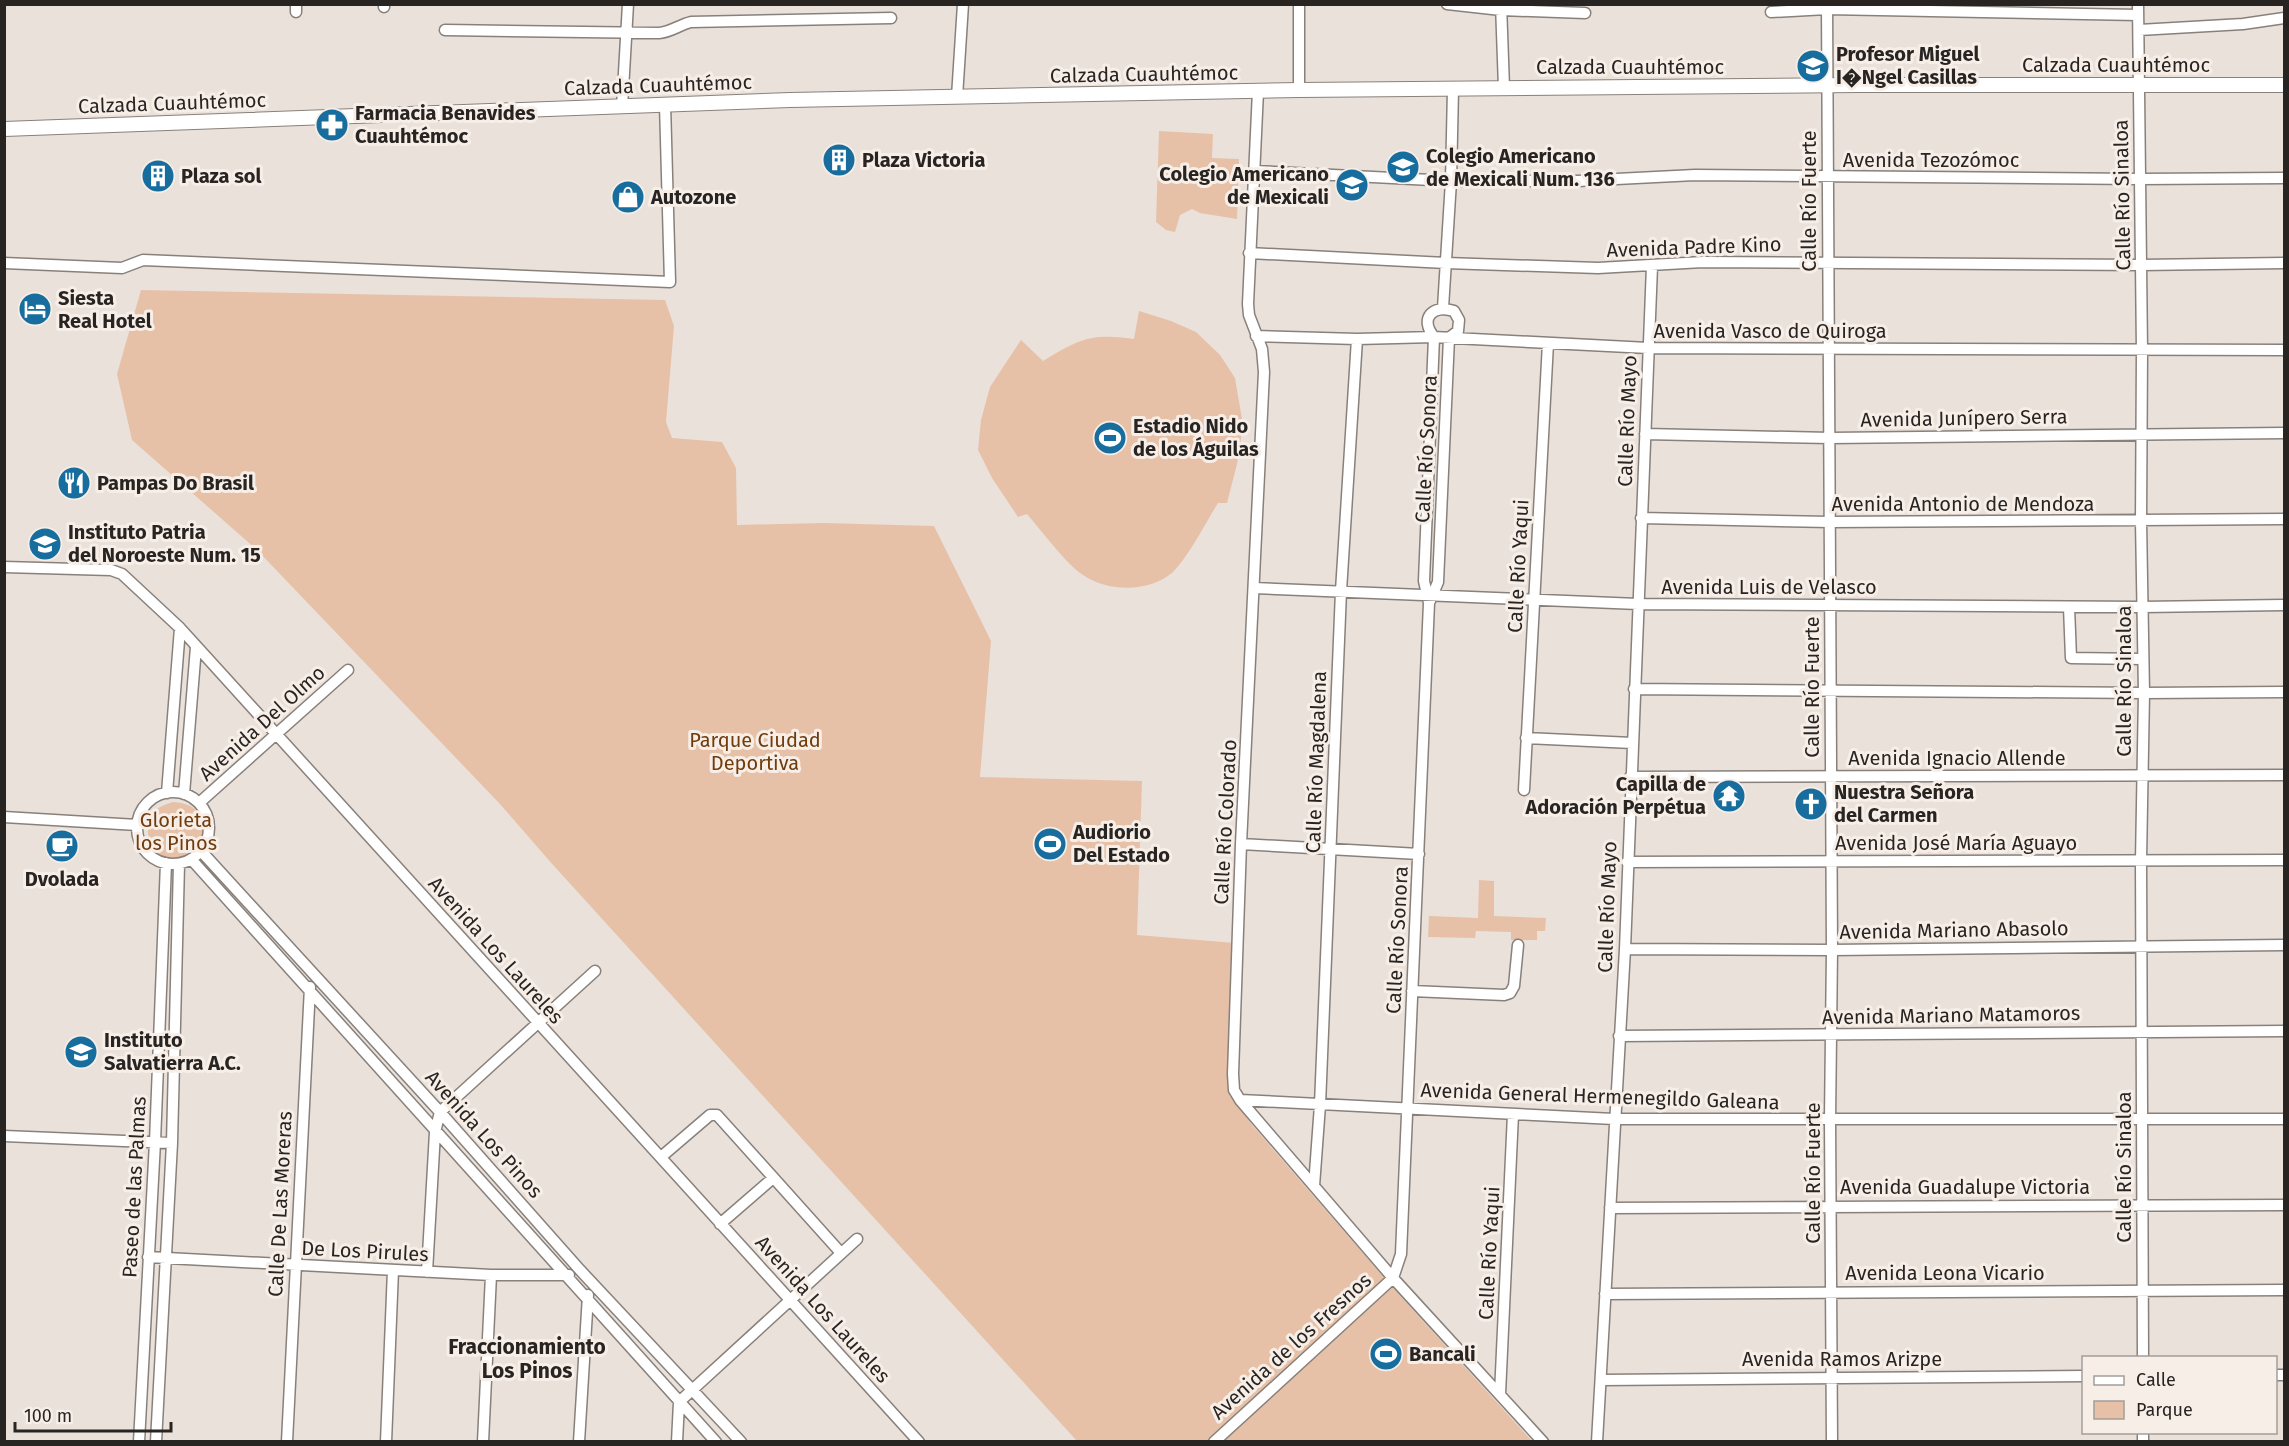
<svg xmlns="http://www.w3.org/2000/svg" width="2289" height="1446" viewBox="0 0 2289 1446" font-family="'Fira Sans',sans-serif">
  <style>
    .green { fill: #e6c1a8 }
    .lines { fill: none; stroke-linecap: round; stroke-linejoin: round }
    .minor-casing { stroke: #88807b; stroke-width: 13 }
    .major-casing { stroke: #88807b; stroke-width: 16 }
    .minor { stroke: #fff; stroke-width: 10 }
    .major { stroke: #fff; stroke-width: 14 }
    .labels { text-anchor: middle; stroke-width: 6; stroke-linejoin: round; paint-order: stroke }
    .poi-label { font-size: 20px; font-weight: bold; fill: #282422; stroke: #f7eee8; text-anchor: start }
    .street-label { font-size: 20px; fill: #282422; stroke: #f7eee8 }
    .park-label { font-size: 20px; fill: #713c0c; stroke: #f7eee8 }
    .neighbourhood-label { font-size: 21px; font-weight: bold; fill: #282422; stroke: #f7eee8 }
  </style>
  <rect width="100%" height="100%" fill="#eae1db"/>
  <path class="green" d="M1159,131L1213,134L1212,158L1239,159L1237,219L1200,213L1192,209L1180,215L1175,232L1166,230L1156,222Z
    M141,290L665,300L674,326L666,422L672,438L722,442L736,468L737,525L823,523L934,526L991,641L980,777L1142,781L1137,935L1235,943L1234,1099L1252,1125L1393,1288L1532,1441H1077L554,866L499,803L257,550L132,440L117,374Z
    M1139,311L1171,321L1196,332L1220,355L1235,378L1243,425L1237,464L1227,503H1218C1206,522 1189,556 1173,572C1149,593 1108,592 1083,575C1067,565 1041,530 1027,514L1018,517L992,478L978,450L981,420L990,387L1021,340L1043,361C1080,339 1090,333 1134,339Z
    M173,802C198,804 199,813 206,834C201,858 182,864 159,859C151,852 149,843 148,832C146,814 156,807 173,802Z
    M1479,880L1494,881V916L1546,918L1545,931H1537V940H1511V932L1476,931L1475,938L1428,937L1429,916L1478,918Z"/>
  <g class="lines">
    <g class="minor-casing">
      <path id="minor" d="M1299,4V90
        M1447,4L1501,10L1585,13
        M1501,4L1504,88
        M1827,4L1832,950L1830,1120L1832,1442
        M2138,4L2142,351L2141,521L2144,693L2141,861L2143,1358
        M384,7V4
        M296,12V4
        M1771,12L1827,9L2138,15
        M445,30L659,33C671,32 679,25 691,22L891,18
        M2139,30L2243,24L2284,18
        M1258,91L1248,304L1249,315L1262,349L1264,372L1241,844L1233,1074L1234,1090L1240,1100L1393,1278L1543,1442
        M957,97L963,4
        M622,107L628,4
        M1255,171L1451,181H1577L1695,175L2140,179L2284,178
        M1249,253L1446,263L1598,268L1703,262L2141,265L2284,263
        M4,263L122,268L143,260L670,282L665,104
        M1443,308L1451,181L1453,89
        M1256,336L1357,339L1434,337L1648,348L2284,350
        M1645,434L1830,438L2284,433
        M1641,518L1830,522L2284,519
        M4,567L111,570L122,574L180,628L919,1442
        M1254,588L1638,604L2142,607L2284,605
        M2069,607L2071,658L2143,659
        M1634,689L2144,693L2284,692
        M1526,738L1632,743
        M1630,777L2284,775
        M1524,790L1548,343
        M137 828a36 36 0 1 1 72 0a36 36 0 1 1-72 0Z
        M167,793L180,628
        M184,794L196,647
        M199,803L348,670
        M4,817L137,825
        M1241,844L1419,854
        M201,851L440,1112L580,1270L741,1442
        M191,859L716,1442
        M1627,862L2284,860
        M1625,949L1832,950L2284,945
        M1412,991L1504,995L1510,993L1514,986L1518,945
        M1619,1036L2284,1031
        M1240,1100L1614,1119H2284
        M4,1136L172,1143
        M661,1157L710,1115H717L841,1253
        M1314,1186L1320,1105L1341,591L1357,339
        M1610,1208L2284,1205
        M720,1224L773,1178
        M148,1257L491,1275H569
        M427,1272L435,1132L440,1112L595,971
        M1605,1294L2284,1290
        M2276,1375H2284
        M1601,1380L2084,1376
        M1500,1394L1513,1114
        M2143,1432V1442
        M139,1442L155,1142L166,863
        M156,1442L172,1143L179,864
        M287,1442L310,987
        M386,1442L393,1270
        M483,1442L491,1275
        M579,1442L588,1295
        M677,1442L679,1402L857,1239
        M1214,1442L1393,1278L1401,1254L1429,603L1424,581L1434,337C1419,318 1433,304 1454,311L1459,320L1458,331L1449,338L1438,582L1429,603
        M1597,1442L1625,949L1652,266"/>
    </g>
    <g class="major-casing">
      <path id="major" d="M4,129L790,100L1299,90L1858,85H2284"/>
    </g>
    <use href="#minor" class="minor"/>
    <use href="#major" class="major"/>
  </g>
  <defs>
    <g id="school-disc" transform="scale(1.725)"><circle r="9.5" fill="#176d9d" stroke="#f7eee8"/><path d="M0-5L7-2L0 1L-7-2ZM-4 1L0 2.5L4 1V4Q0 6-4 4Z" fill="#fff"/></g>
    <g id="pharmacy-disc" transform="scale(1.725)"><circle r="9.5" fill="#176d9d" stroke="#f7eee8"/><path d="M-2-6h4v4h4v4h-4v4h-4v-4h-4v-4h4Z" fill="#fff"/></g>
    <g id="building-disc" transform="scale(1.725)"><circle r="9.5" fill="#176d9d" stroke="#f7eee8"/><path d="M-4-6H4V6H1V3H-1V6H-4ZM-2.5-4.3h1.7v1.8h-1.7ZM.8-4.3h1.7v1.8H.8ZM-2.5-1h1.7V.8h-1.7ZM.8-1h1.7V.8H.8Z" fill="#fff"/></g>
    <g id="shop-disc" transform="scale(1.725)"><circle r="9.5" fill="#176d9d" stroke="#f7eee8"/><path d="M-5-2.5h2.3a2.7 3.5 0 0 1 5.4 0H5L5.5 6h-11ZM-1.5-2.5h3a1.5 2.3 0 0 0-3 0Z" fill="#fff"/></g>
    <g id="hotel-disc" transform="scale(1.725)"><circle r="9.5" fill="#176d9d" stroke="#f7eee8"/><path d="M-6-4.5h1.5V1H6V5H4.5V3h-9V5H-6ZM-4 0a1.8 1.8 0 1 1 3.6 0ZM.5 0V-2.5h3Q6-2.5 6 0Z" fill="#fff"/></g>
    <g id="stadium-disc" transform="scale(1.725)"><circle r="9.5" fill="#176d9d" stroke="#f7eee8"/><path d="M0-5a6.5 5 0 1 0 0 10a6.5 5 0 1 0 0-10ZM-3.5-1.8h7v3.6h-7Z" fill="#fff"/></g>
    <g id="restaurant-disc" transform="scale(1.725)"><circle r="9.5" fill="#176d9d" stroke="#f7eee8"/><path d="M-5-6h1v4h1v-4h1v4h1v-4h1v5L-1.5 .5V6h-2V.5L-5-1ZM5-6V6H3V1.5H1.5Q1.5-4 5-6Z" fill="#fff"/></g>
    <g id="temple-disc" transform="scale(1.725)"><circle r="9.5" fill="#176d9d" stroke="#f7eee8"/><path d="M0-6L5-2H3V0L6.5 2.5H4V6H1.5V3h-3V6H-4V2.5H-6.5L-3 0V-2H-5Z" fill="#fff"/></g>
    <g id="church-disc" transform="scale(1.725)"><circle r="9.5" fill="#176d9d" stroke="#f7eee8"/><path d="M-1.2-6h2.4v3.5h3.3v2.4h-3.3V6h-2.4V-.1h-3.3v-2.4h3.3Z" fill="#fff"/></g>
    <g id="cafe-disc" transform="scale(1.725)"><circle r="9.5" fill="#176d9d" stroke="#f7eee8"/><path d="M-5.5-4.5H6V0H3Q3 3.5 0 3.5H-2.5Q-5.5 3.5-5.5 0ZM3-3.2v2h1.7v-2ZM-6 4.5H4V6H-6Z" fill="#fff"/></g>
  </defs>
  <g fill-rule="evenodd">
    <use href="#school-disc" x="1813" y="66"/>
    <use href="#pharmacy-disc" x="332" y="125"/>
    <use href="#building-disc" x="839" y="160"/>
    <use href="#school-disc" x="1403" y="167"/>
    <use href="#building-disc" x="158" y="176"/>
    <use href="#school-disc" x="1352" y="185"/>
    <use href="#shop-disc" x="628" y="197"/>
    <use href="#hotel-disc" x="35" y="309"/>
    <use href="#stadium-disc" x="1110" y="438"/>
    <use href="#restaurant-disc" x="74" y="483"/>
    <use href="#school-disc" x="45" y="544"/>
    <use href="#temple-disc" x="1729" y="796"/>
    <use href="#church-disc" x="1811" y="804"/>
    <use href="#stadium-disc" x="1050" y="844"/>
    <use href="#cafe-disc" x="62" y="846"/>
    <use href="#school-disc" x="81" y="1052"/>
    <use href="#stadium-disc" x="1386" y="1354"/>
  </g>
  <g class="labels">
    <g class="poi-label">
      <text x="1836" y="61">Profesor Miguel<tspan x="1836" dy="23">I�Ngel Casillas</tspan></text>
      <text x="355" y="120">Farmacia Benavides<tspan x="355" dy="23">Cuauhtémoc</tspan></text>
      <text x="1426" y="163">Colegio Americano<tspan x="1426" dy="23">de Mexicali Num. 136</tspan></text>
      <text x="862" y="167">Plaza Victoria</text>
      <text x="1329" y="181" text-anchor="end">Colegio Americano<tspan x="1329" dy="23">de Mexicali</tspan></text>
      <text x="181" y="183">Plaza sol</text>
      <text x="651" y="204">Autozone</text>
      <text x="58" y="305">Siesta<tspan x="58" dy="23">Real Hotel</tspan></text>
      <text x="1133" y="433">Estadio Nido<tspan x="1133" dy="23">de los Águilas</tspan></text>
      <text x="97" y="490">Pampas Do Brasil</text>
      <text x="68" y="539">Instituto Patria<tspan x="68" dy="23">del Noroeste Num. 15</tspan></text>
      <text x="1706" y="791" text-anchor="end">Capilla de<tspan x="1706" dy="23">Adoración Perpétua</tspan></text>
      <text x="1834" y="799">Nuestra Señora<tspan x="1834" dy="23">del Carmen</tspan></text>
      <text x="1073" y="839">Audiorio<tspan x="1073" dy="23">Del Estado</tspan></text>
      <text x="62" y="886" text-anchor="middle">Dvolada</text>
      <text x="104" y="1047">Instituto<tspan x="104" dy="23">Salvatierra A.C.</tspan></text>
      <text x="1409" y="1361">Bancali</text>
    </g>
    <g class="street-label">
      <text x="2116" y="72">Calzada Cuauhtémoc</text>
      <text x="1630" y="74">Calzada Cuauhtémoc</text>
      <text transform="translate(1144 74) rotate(-1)" y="7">Calzada Cuauhtémoc</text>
      <text transform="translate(658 85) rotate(-2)" y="7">Calzada Cuauhtémoc</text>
      <text transform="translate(172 103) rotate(-2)" y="7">Calzada Cuauhtémoc</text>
      <text x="1931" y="167">Avenida Tezozómoc</text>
      <text transform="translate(2122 195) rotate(-91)" y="7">Calle Río Sinaloa</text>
      <text transform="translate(1809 201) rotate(-90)" y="7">Calle Río Fuerte</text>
      <text transform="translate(1694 247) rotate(-2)" y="7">Avenida Padre Kino</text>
      <text x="1770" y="338">Avenida Vasco de Quiroga</text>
      <text transform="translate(1964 418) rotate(-1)" y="7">Avenida Junípero Serra</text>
      <text transform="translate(1627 421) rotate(-88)" y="7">Calle Río Mayo</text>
      <text transform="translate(1426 449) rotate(-87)" y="7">Calle Río Sonora</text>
      <text x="1963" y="511">Avenida Antonio de Mendoza</text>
      <text transform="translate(1518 566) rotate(-87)" y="7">Calle Río Yaqui</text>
      <text x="1769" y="594">Avenida Luis de Velasco</text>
      <text transform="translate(2124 681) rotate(-90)" y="7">Calle Río Sinaloa</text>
      <text transform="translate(1812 687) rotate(-90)" y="7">Calle Río Fuerte</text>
      <text transform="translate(262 723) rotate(-42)" y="7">Avenida Del Olmo</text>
      <text x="1957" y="765">Avenida Ignacio Allende</text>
      <text transform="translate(1316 762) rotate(-88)" y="7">Calle Río Magdalena</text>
      <text transform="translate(1225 822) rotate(-87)" y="7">Calle Río Colorado</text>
      <text x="1956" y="850">Avenida José María Aguayo</text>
      <text transform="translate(1607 907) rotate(-88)" y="7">Calle Río Mayo</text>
      <text transform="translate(1954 930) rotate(-1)" y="7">Avenida Mariano Abasolo</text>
      <text transform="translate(1397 940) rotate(-87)" y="7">Calle Río Sonora</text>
      <text transform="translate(496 950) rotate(48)" y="7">Avenida Los Laureles</text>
      <text transform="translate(1951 1015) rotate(-1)" y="7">Avenida Mariano Matamoros</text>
      <text transform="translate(1600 1096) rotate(2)" y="7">Avenida General Hermenegildo Galeana</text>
      <text transform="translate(484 1134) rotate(48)" y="7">Avenida Los Pinos</text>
      <text transform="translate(2124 1167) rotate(-90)" y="7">Calle Río Sinaloa</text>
      <text transform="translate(1813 1173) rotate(-90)" y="7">Calle Río Fuerte</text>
      <text transform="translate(134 1187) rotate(-87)" y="7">Paseo de las Palmas</text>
      <text x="1965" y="1194">Avenida Guadalupe Victoria</text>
      <text transform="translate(280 1204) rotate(-87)" y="7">Calle De Las Moreras</text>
      <text transform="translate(365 1251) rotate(3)" y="7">De Los Pirules</text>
      <text transform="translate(1489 1253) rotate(-87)" y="7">Calle Río Yaqui</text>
      <text x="1945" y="1280">Avenida Leona Vicario</text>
      <text transform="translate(823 1309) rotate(48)" y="7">Avenida Los Laureles</text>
      <text transform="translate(1291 1346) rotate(-42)" y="7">Avenida de los Fresnos</text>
      <text x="1842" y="1366">Avenida Ramos Arizpe</text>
    </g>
    <g class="park-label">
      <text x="755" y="747">Parque Ciudad<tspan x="755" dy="23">Deportiva</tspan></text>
      <text x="176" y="827">Glorieta<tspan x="176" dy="23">los Pinos</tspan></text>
    </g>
    <g class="neighbourhood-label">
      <text x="527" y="1354">Fraccionamiento<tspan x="527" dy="24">Los Pinos</tspan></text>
    </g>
  </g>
  <rect width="2289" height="1446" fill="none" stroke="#282422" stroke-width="12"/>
  <rect x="2082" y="1356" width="195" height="78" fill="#f7eee8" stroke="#a49d99" stroke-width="1.5"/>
  <rect x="2094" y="1376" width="30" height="9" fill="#ffffff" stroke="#a49d99" stroke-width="1.5"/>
  <text x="2136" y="1386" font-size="18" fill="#282422">Calle</text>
  <rect x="2094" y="1401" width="30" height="18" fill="#e6c1a8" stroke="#a49d99" stroke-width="1.5"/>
  <text x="2136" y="1416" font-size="18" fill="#282422">Parque</text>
  <path d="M15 1422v9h156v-9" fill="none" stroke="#282422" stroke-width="3"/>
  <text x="24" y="1422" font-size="18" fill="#282422" stroke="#f7eee8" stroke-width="4.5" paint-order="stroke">100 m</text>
</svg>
